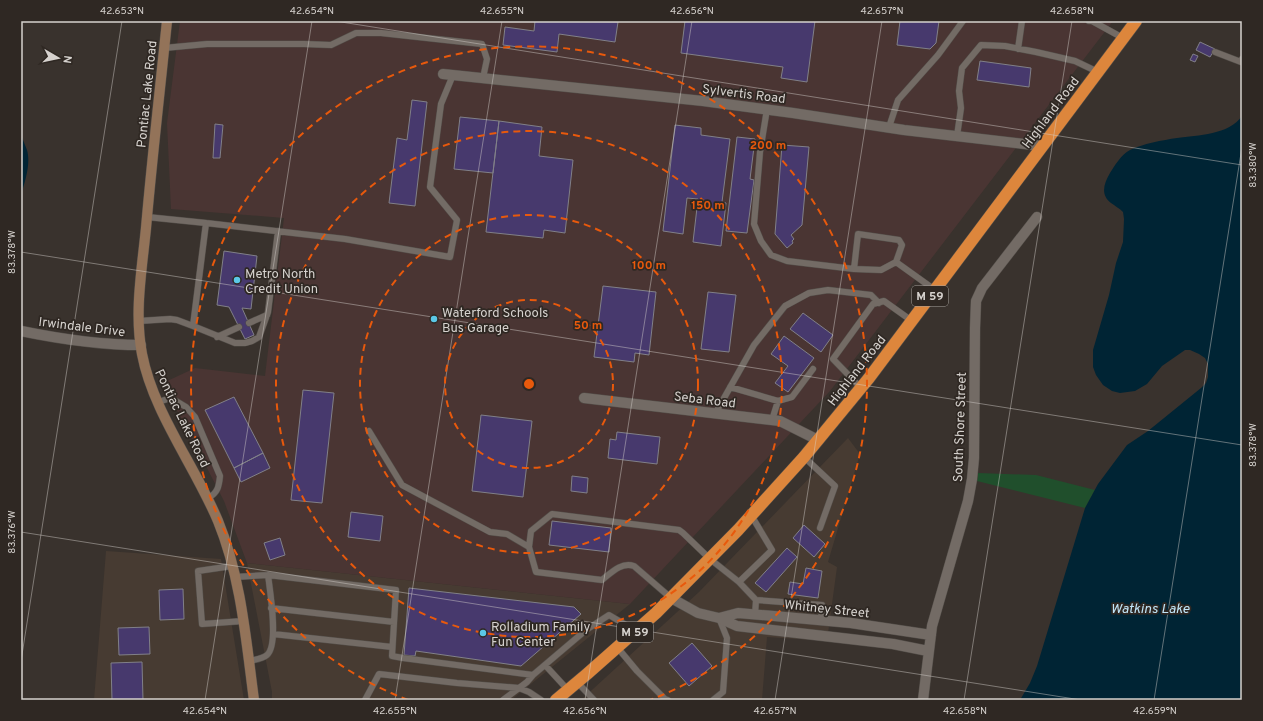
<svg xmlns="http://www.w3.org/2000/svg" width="1263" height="721" viewBox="0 0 1263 721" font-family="Overpass,sans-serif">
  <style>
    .built { fill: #473b32 }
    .industrial { fill: #4a3533 }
    .green { fill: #204f2c }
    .water { fill: #002434 }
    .building { fill: #47396d; stroke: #818088 }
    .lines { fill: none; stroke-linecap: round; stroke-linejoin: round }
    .lane-casing { stroke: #534e49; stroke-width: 7 }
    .street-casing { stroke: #534e49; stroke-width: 11 }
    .secondary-casing { stroke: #534e49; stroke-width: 11 }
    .highway-casing { stroke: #534e49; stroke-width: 13 }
    .lane { stroke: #736b65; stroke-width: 6 }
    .street { stroke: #736b65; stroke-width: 10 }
    .secondary { stroke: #937359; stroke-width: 10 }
    .highway { stroke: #dd863c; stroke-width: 12 }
    .ticks { fill: none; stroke: #d6d2ce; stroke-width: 1; stroke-opacity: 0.45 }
    .ring { fill: none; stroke: #e8590c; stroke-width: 2; stroke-dasharray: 7 5 }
    .poi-dot { fill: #5bc8e7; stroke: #2f2823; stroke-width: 1.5 }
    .labels { text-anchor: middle; stroke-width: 3.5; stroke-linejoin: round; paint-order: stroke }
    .shield { fill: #2f2823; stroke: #a49f9b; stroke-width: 1 }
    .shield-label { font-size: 12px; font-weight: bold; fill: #d6d2ce }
    .street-label { font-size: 13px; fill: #d6d2ce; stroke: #2f2823 }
    .poi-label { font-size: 13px; fill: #d6d2ce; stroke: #2f2823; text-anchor: start }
    .water-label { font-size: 14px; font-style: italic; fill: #c0e5f8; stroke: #2f2823 }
    .centre { fill: #e8590c; stroke: #2f2823; stroke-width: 2 }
    .ring-label { font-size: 12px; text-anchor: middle; font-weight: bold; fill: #e8590c; stroke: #2f2823; stroke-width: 3.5; stroke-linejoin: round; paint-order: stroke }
    .neatline { fill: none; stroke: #d6d2ce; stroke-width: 1.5 }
    .ticks-label { font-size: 10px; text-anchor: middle; fill: #d6d2ce }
  </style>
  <rect width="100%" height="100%" fill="#39322d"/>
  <path class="built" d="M848,438L860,454L828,562L837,567L827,641L767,637L762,700H581L699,592Z
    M106,551L221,559L244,700H94Z
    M247,563L630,604L511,700H272V692Z"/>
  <path class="industrial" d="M180,21H1113L830,391L630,604L247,563L224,501L163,383L195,368L265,376L284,218L171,209L167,123Z"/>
  <path class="green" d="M978,473L1036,475L1095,490L1085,508L977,481Z"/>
  <path class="water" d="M1242,116V700H1020L1030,683L1037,666L1085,508L1098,484L1127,445L1148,431L1201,388L1206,383L1208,377V364L1205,358L1199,354L1190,350H1185L1162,366L1147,384L1135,391L1120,393L1112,391L1103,385L1096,375L1093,367V350L1109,295L1116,263L1123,242L1124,219L1123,212C1119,208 1115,206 1111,203C1100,195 1104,183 1110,173C1115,165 1121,155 1130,150C1142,144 1163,140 1177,138C1198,135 1229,135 1242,116Z
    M21,135C23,140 25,145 27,150C31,164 25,181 21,195Z"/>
  <path class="building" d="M535,21L618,22L615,42L559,34L557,52L503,45L505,27L534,31Z
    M685,21H815L807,82L781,78L783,67L681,53Z
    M900,21H939L936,43L930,49L897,45Z
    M1200,42L1215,49L1210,57L1196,50Z
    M1193,54L1198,56L1195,62L1190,60Z
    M980,61L1031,68L1029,87L977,80Z
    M412,100L427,102L415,206L389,203L397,138L407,140Z
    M460,117L499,121L493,173L454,169Z
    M499,121L542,127L539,156L573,160L565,233L544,230L543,238L486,232Z
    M215,124L223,125L220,158H213Z
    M675,125L701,128V135L730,139L722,202L726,203L721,246L693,242L698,199L687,198L683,234L663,231Z
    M737,137L755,139L750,179L754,180L747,233L726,231Z
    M782,145L809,147L802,225L791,235L794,239L792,241L793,243L787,248L775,234Z
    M224,251L257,256L251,309L242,308L254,335L245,339L229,307L217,305Z
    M603,286L656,292L649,355L635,353L634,362L594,357Z
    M708,292L736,295L729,352L701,349Z
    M803,313L833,335L821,352L790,329Z
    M784,336L814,358L788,392L775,383L788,366L771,354Z
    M303,390L334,393L322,503L291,500Z
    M234,397L263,453L234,468L205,410Z
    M481,415L532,421L523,497L472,491Z
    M617,432L660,437L657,464L608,458L610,439L616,440Z
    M263,453L270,468L241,482L234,468Z
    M572,476L588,478L587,493L571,491Z
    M351,512L383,516L380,541L348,537Z
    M552,521L611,528L609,552L549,545Z
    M804,525L825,544L814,557L793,538Z
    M280,538L285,555L270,560L264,543Z
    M787,548L797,557L766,592L755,583Z
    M806,568L822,571L818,598L788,594L790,582L803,584Z
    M409,588L574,607L581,614L521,666L416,651L415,656L404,655Z
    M183,589L184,619L160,620L159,590Z
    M149,627L150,654L119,655L118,628Z
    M692,643L712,666L689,686L669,663Z
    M142,662L143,700H112L111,663Z"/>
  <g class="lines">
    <g class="lane-casing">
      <path id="lane" d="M1089,21H1092L1123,38
        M164,48L207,44H304L331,45L356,33H381L482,44L487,59L483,78
        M1018,49L1022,21
        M1215,52L1241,62L1242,59
        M767,109L760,152L754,224L761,241L771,255L787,261L854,269L881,270L896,262L935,290
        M889,127L898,100L938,55L963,21
        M957,136L961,108L959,91L962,68L981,45L1005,46L1036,52L1075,61L1098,72
        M147,217L206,223L345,239L450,257L457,220L430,187L441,104L453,75
        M854,269L858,234L899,240L902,245L896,262
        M139,321L170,319L177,320L193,326L206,223
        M249,323L267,315
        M193,326L235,343H245L252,341L259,337L268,312L278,231
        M217,337L239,327
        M730,387L778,401L792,397L813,369
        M861,388L833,359L873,304L884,301L912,321
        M158,402L171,398L186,407L195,417L220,476C219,486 218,493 208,498
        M715,414L754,345L785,306L809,293L828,290L871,295L879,303
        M772,420L778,401
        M369,431L402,485L490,532L507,534L529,547L531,531L552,514L679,530L683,533L710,559L739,582
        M804,457L835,486L820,528
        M751,515L772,550L739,582L756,600L755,615
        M529,547L536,572L602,580C612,572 621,562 634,566L671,598
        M232,566L198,571L202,624L243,621
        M235,577L268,575L396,590L392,656L403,658L533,675L586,630L609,615L636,631
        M756,600L822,605L821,620
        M271,608L394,622
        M273,634L392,647
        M617,647L637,671L665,699L668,700
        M249,661C254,660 262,659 267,655C279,645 270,591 268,575
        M545,665L568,690
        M577,682L594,700
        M365,700L379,674L457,683L519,688L529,692L541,700
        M503,700L527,682L533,675
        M713,700L723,692L727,638L719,618"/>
    </g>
    <g class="street-casing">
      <path id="street" d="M443,74L703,101L793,113L904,130L1041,146
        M21,331C60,339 101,345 141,345
        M584,398L780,421L818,440
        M671,598L698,613L719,618L737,626L893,644L928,651
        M719,618L738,613L774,616L851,623L931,635
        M923,700L932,626L968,501L972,479L974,458L975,328L976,301L982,288L1037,217"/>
    </g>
    <g class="secondary-casing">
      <path id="secondary" d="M167,21C160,90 152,159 146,228C142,269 134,313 142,354C153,412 195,466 218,521C241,577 246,640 254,700"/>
    </g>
    <g class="highway-casing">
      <path id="highway" d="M556,700L587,674L656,613L738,530L804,457L869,378L1136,21"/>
    </g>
    <use href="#lane" class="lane"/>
    <use href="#street" class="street"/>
    <use href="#secondary" class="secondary"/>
    <use href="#highway" class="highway"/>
  </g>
  <path class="ticks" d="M335,21L1242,165M21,252L1242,445M21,532L1081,700M21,661L122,21M205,700L312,21M395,700L502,21M585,700L692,21M775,700L882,21M964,700L1072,21M1154,700L1242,147"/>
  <g class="ring">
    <circle cx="529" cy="384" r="84"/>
    <circle cx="529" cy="384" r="169"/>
    <circle cx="529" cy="384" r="253"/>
    <path d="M408 700A338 338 0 1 1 650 700"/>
  </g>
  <g class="poi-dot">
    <circle cx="237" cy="280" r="4"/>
    <circle cx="434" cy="319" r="4"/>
    <circle cx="483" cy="633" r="4"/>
  </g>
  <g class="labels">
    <g class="shield">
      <rect x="912" y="286" width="36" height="20" rx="3"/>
      <rect x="617" y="622" width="36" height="20" rx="3"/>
    </g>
    <g class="shield-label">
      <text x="930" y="300">M 59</text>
      <text x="635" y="636">M 59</text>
    </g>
    <g class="street-label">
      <text transform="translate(744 93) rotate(7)" y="5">Sylvertis Road</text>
      <text transform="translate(146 94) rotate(-84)" y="5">Pontiac Lake Road</text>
      <text transform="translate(1050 112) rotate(-53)" y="5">Highland Road</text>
      <text transform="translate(82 326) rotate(7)" y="5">Irwindale Drive</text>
      <text transform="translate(856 370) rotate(-52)" y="5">Highland Road</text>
      <text transform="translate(705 399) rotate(7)" y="5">Seba Road</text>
      <text transform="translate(183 418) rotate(64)" y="5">Pontiac Lake Road</text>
      <text transform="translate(959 427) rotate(-88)" y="5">South Shore Street</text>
      <text transform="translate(827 608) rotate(6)" y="5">Whitney Street</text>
    </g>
    <g class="poi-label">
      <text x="245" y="278">Metro North<tspan x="245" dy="15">Credit Union</tspan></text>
      <text x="442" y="317">Waterford Schools<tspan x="442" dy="15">Bus Garage</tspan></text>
      <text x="491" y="631">Rolladium Family<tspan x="491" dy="15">Fun Center</tspan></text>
    </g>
    <g class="water-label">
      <text x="1150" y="613">Watkins Lake</text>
    </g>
  </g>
  <circle cx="529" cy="384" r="6" class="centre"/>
  <g class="ring-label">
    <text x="768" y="149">200 m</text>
    <text x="708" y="209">150 m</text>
    <text x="649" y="269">100 m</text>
    <text x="588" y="329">50 m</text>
  </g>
  <rect width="1263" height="721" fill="none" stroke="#2f2823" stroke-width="44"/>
  <g transform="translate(58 58) rotate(99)" stroke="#2f2823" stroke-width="3" paint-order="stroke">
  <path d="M0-3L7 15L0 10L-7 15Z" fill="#d6d2ce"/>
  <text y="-6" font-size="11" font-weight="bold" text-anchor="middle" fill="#d6d2ce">N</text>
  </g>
  <rect x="22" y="22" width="1219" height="677" class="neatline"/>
  <g class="ticks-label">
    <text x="122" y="14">42.653°N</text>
    <text x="312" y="14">42.654°N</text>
    <text x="502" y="14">42.655°N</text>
    <text x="692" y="14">42.656°N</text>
    <text x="882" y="14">42.657°N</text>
    <text x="1072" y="14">42.658°N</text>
    <text transform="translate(1252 165) rotate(-90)" y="4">83.380°W</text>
    <text transform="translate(11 252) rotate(-90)" y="4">83.378°W</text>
    <text transform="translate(1252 445) rotate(-90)" y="4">83.378°W</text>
    <text transform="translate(11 532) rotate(-90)" y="4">83.376°W</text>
    <text x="205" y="714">42.654°N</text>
    <text x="395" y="714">42.655°N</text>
    <text x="585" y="714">42.656°N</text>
    <text x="775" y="714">42.657°N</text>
    <text x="965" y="714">42.658°N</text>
    <text x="1155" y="714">42.659°N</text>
  </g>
</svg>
